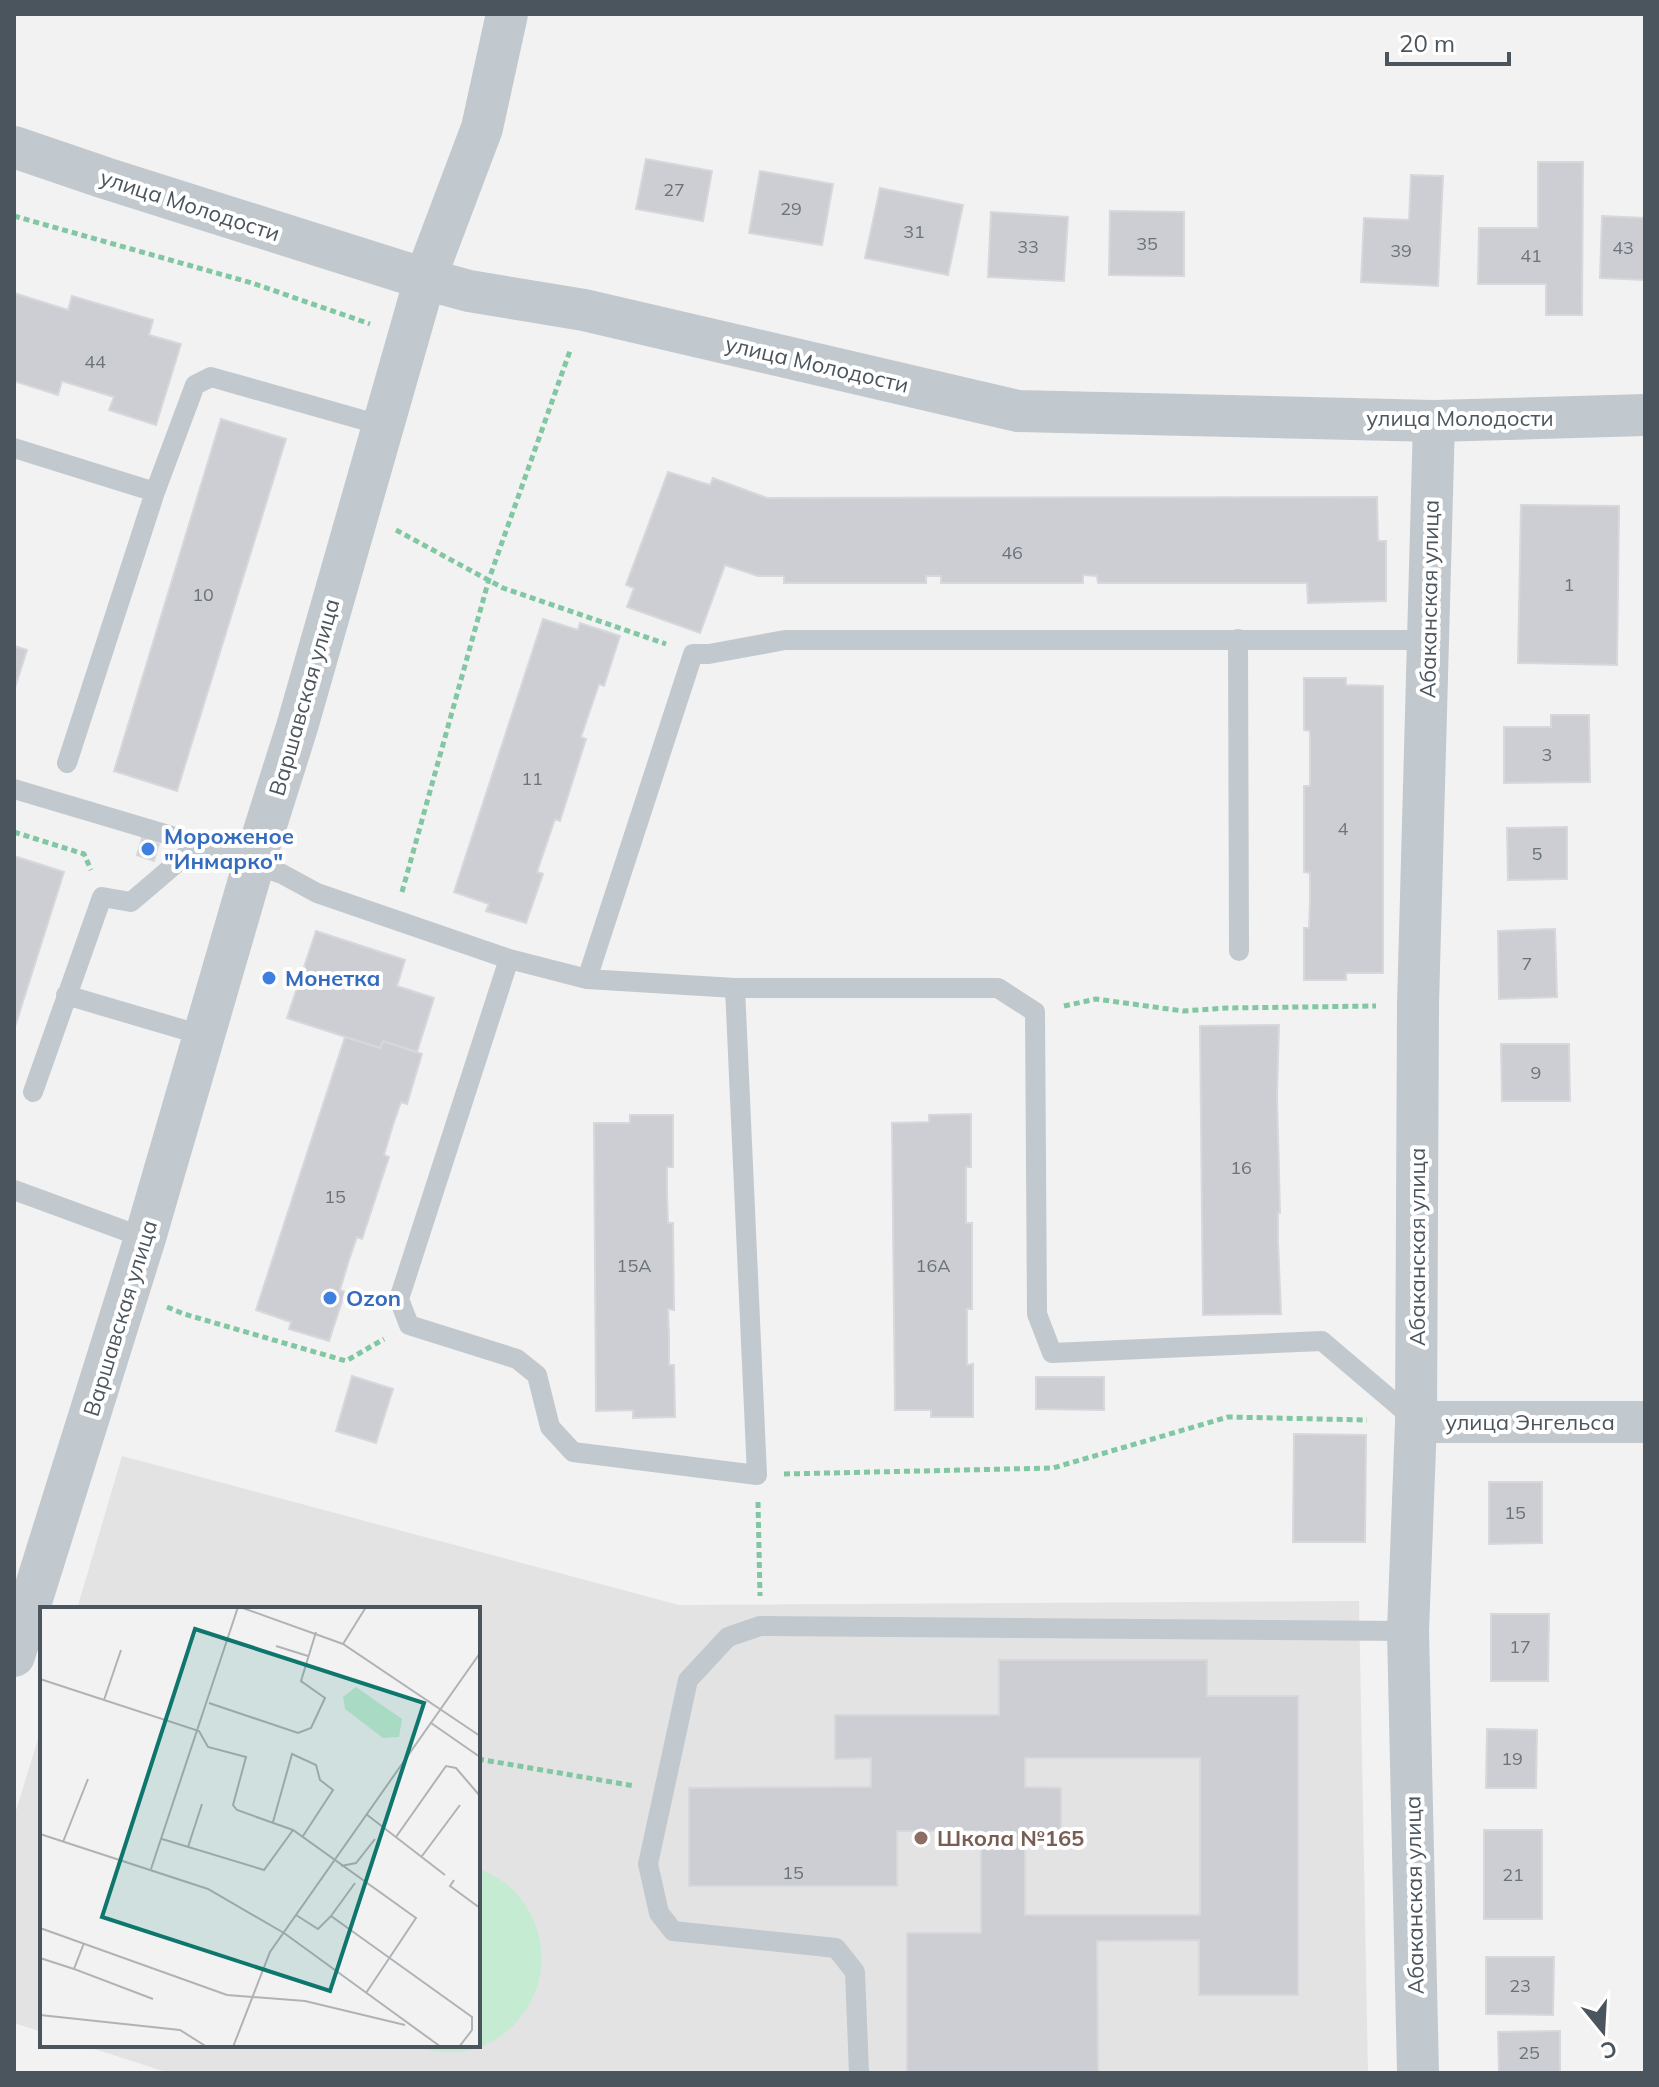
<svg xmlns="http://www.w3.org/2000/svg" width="1659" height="2087" viewBox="0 0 1659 2087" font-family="Mulish,sans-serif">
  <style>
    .education { fill: #e4e3e3 }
    .green { fill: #c5ecd3 }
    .building { fill: #ccced3; stroke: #d6d8dc; stroke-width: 2; fill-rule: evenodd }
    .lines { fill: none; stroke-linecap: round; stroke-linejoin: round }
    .path { stroke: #80c7a2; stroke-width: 5; stroke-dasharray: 6 4; stroke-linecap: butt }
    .service { stroke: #c1c9ce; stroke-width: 20 }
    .minor { stroke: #c1c9ce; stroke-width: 42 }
    .shop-dot { fill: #3f7fe0; stroke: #fff; stroke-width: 3 }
    .education-dot { fill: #8d6e63; stroke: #fff; stroke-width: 3 }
    .labels { text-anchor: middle; stroke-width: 8; stroke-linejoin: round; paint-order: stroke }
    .number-label { font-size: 18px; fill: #6b737a }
    .street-label { font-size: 22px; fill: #4b555d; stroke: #fff }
    .shop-label { font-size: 22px; font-weight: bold; fill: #366cbe; stroke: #fff; text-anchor: start }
    .education-label { font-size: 22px; font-weight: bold; fill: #785e54; stroke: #fff; text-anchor: start }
    .inset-road { fill: none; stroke: #b0b3b6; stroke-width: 2 }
    .view { fill: #0f766e; fill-opacity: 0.15; stroke: #0f766e; stroke-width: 4 }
    .inset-edge { fill: none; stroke: #4b555d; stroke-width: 4 }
  </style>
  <rect width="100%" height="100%" fill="#f3f2f2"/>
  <path class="education" d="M122,1456L679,1605L1359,1601L1368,2073H169L82,2045H478V1609H77Z
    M42,1726V2032L14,2023V1817Z"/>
  <path class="green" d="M478,1868C487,1872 498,1877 505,1883C517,1891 526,1904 532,1917C556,1966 533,2025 483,2046C460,2056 432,2053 410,2045H478Z"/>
  <path class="building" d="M646,159L712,171L703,221L636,209Z
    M1538,162H1583L1582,315H1546V284H1478L1479,228H1538Z
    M760,171L833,184L822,245L749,233Z
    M1411,175L1443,176L1438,286L1361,282L1364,218L1409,220Z
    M880,188L963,205L948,275L865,258Z
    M1110,211L1184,212V276L1109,275Z
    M991,212L1068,217L1064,281L988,277Z
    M1602,216L1645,218V280L1600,278Z
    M14,293L68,310L72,296L153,320L149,335L181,344L156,425L109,410L114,397L62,381L58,395L14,381Z
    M221,419L286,439L177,791L114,771Z
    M668,472L710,485L713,478L767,498L1377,497L1378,541H1386V601L1308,603L1307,583H1098L1097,576L1083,575V583H941V576H926V583H784V576H758L725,565L700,633L627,607L634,588L626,585Z
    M1521,505L1619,506L1617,665L1518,663Z
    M543,619L578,630L580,623L620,636L604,686L599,684L581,737L586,739L560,821L555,819L537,872L543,874L526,923L486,911L489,904L454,892Z
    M14,646L27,650L14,691Z
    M1304,678H1346V685L1383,686V973H1346V980H1304V928H1309L1310,900V873L1304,872V786H1310V731L1304,730Z
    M1551,715H1589L1590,782L1504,783V727H1551Z
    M1567,827V879L1508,880L1507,828Z
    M142,838L159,844L154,861L137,855Z
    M14,856L64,872L14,1030Z
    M1555,929L1557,997L1499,999L1498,931Z
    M316,931L405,960L397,986L434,998L417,1052L383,1041L380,1048L287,1018Z
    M1279,1025L1277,1096L1280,1213H1278V1242L1281,1314L1203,1315L1200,1026Z
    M345,1037L380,1048L383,1041L422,1054L407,1104L401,1102L392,1128L384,1155L389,1157L362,1239L357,1237L348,1263L340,1290L345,1292L329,1341L289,1329L291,1322L256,1310Z
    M1501,1044H1569L1570,1101H1502Z
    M971,1114V1167H966V1223H972V1309H967V1365L973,1364V1417H931V1410H895L892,1123L929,1122V1115Z
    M630,1115H673V1167H667V1195L668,1223H673L674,1310L668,1309L669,1338V1365H674L675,1417L633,1418V1410L596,1411L594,1123H630Z
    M352,1376L393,1389L376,1443L336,1431Z
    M1036,1377H1104V1410L1036,1409Z
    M1294,1434L1366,1435L1365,1542H1293Z
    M1489,1482H1542V1543L1489,1544Z
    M1491,1614H1549L1548,1681H1491Z
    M999,1660H1207V1696H1298V1995H1199V1940L1097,1941L1098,2073H907V1933H981V1831H897V1886H689V1788L871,1787V1758L835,1759V1715H999ZM1025,1758H1200V1915H1025V1831H1061V1788L1025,1787Z
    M1487,1729L1537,1730L1536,1788H1486Z
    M1484,1830H1542V1919H1484Z
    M1486,1957H1554L1553,2015L1486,2014Z
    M1560,2031V2073H1499L1498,2032Z"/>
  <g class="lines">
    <path class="path" d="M14,216L252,283L370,324
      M396,530L503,588L666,644
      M14,832L84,854L91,870
      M402,892L489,579L571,348
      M1064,1006L1096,999L1183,1011L1227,1008L1376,1006
      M167,1307L184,1314L346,1361L384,1339
      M784,1474L1053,1468L1228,1417L1367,1420
      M758,1502L760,1596
      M478,1759L635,1786"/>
    <path class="service" d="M14,448L155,492L195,385L211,377L384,426
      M1238,639L1239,951
      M67,763L155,492
      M14,789L199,844L282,874L317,893L509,959L587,979L735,988H998L1035,1012L1037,1314L1052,1353L1322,1341L1415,1420
      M509,959L399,1299L409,1325L517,1359L537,1375L550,1427L573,1452L757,1475L735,988
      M587,979L693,654H709L785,640H1429
      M66,995L205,1036
      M33,1092L102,897L131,902L199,844
      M14,1190L145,1238
      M859,2073L855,1972L836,1948L673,1931L659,1913L648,1864L688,1680L728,1637L760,1626L1408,1631"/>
    <path class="minor" d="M14,147L105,178L425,279L469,291L584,310L1018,411L1434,421L1645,415
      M1416,1422H1645
      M14,1656L145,1238L254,863L297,727L425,279L482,128L507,14
      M1418,2073L1408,1631L1416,1422L1418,1005L1434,421"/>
  </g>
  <g class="shop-dot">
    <circle cx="148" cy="849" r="8"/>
    <circle cx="269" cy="978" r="8"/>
    <circle cx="330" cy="1298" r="8"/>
  </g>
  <circle class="education-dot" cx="921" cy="1838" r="8"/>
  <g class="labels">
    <g class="number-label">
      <text x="674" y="196">27</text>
      <text x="791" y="215">29</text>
      <text x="914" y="238">31</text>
      <text x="1147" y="250">35</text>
      <text x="1028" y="253">33</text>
      <text x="1623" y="254">43</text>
      <text x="1401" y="257">39</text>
      <text x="1531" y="262">41</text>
      <text x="95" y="368">44</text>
      <text x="1012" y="559">46</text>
      <text x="1569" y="591">1</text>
      <text x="203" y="601">10</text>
      <text x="1547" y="761">3</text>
      <text x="532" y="785">11</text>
      <text x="1343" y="835">4</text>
      <text x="1537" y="860">5</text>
      <text x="1527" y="970">7</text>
      <text x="1536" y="1079">9</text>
      <text x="1241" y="1174">16</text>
      <text x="335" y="1203">15</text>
      <text x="634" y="1272">15А</text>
      <text x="933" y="1272">16А</text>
      <text x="1515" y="1519">15</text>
      <text x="1520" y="1653">17</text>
      <text x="1512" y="1765">19</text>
      <text x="793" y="1879">15</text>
      <text x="1513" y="1881">21</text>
      <text x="1520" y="1992">23</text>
      <text x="1529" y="2059">25</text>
    </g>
    <g class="street-label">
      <text transform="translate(190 205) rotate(18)" y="8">улица Молодости</text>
      <text transform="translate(817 364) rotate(13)" y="8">улица Молодости</text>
      <text x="1460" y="426">улица Молодости</text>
      <text transform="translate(1429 599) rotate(-89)" y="8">Абаканская улица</text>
      <text transform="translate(304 697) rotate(-74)" y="8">Варшавская улица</text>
      <text transform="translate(1417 1247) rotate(-90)" y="8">Абаканская улица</text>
      <text transform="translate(120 1318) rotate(-73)" y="8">Варшавская улица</text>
      <text x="1530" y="1430">улица Энгельса</text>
      <text transform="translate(1414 1895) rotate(-91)" y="8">Абаканская улица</text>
    </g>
    <g class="shop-label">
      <text x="164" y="844">Мороженое<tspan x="164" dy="25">"Инмарко"</tspan></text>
      <text x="285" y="986">Монетка</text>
      <text x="346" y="1306">Ozon</text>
    </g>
    <g class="education-label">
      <text x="937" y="1846">Школа №165</text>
    </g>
  </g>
  <g transform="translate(40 1607)">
    <rect width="440" height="440" fill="#f3f2f2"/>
    <path d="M316,80L362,112L359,130L343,131L305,102L303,90Z" fill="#c5ecd3"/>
    <path class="inset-road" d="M200,0L303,37L440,129M303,37L326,0M236,39L268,49M0,72L159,124L168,140L206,150L193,198L197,203L253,223L376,311L326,386M64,93L81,43M169,96L258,126L271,121L285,91L261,74L276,25M391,116L440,150M326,207L405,268M233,215L252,147L276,158L280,173L293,183L263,229M0,227L168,282L244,326L401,440M356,230L406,159L416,161L440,189M122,232L224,263L253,223M23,235L48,172M148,240L162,197M382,249L420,198M301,259L316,256L335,232M111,262L198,0M414,273L410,279L440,301M256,308L278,322L291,309L432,410V423L419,440M291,309L315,276M0,321L187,388L265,394L365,418M44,336L34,362L113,392M0,351L34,362M0,408L140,423L167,440M193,440L230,345L440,46"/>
    <path class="view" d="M155,22L384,96L290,384L62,310Z"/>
    <rect width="440" height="440" class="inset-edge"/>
  </g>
  <rect width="1659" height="2087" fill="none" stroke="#4b555d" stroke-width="32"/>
  <g transform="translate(1603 2031) rotate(162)" stroke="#ffffff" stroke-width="6" paint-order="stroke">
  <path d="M0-6L14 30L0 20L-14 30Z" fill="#4b555d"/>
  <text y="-12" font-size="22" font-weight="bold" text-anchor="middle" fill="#4b555d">С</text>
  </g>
  <path d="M1387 52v12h122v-12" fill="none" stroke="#4b555d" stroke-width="4"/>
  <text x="1399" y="52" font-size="24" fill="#4b555d" stroke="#ffffff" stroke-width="6" paint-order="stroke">20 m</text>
</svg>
